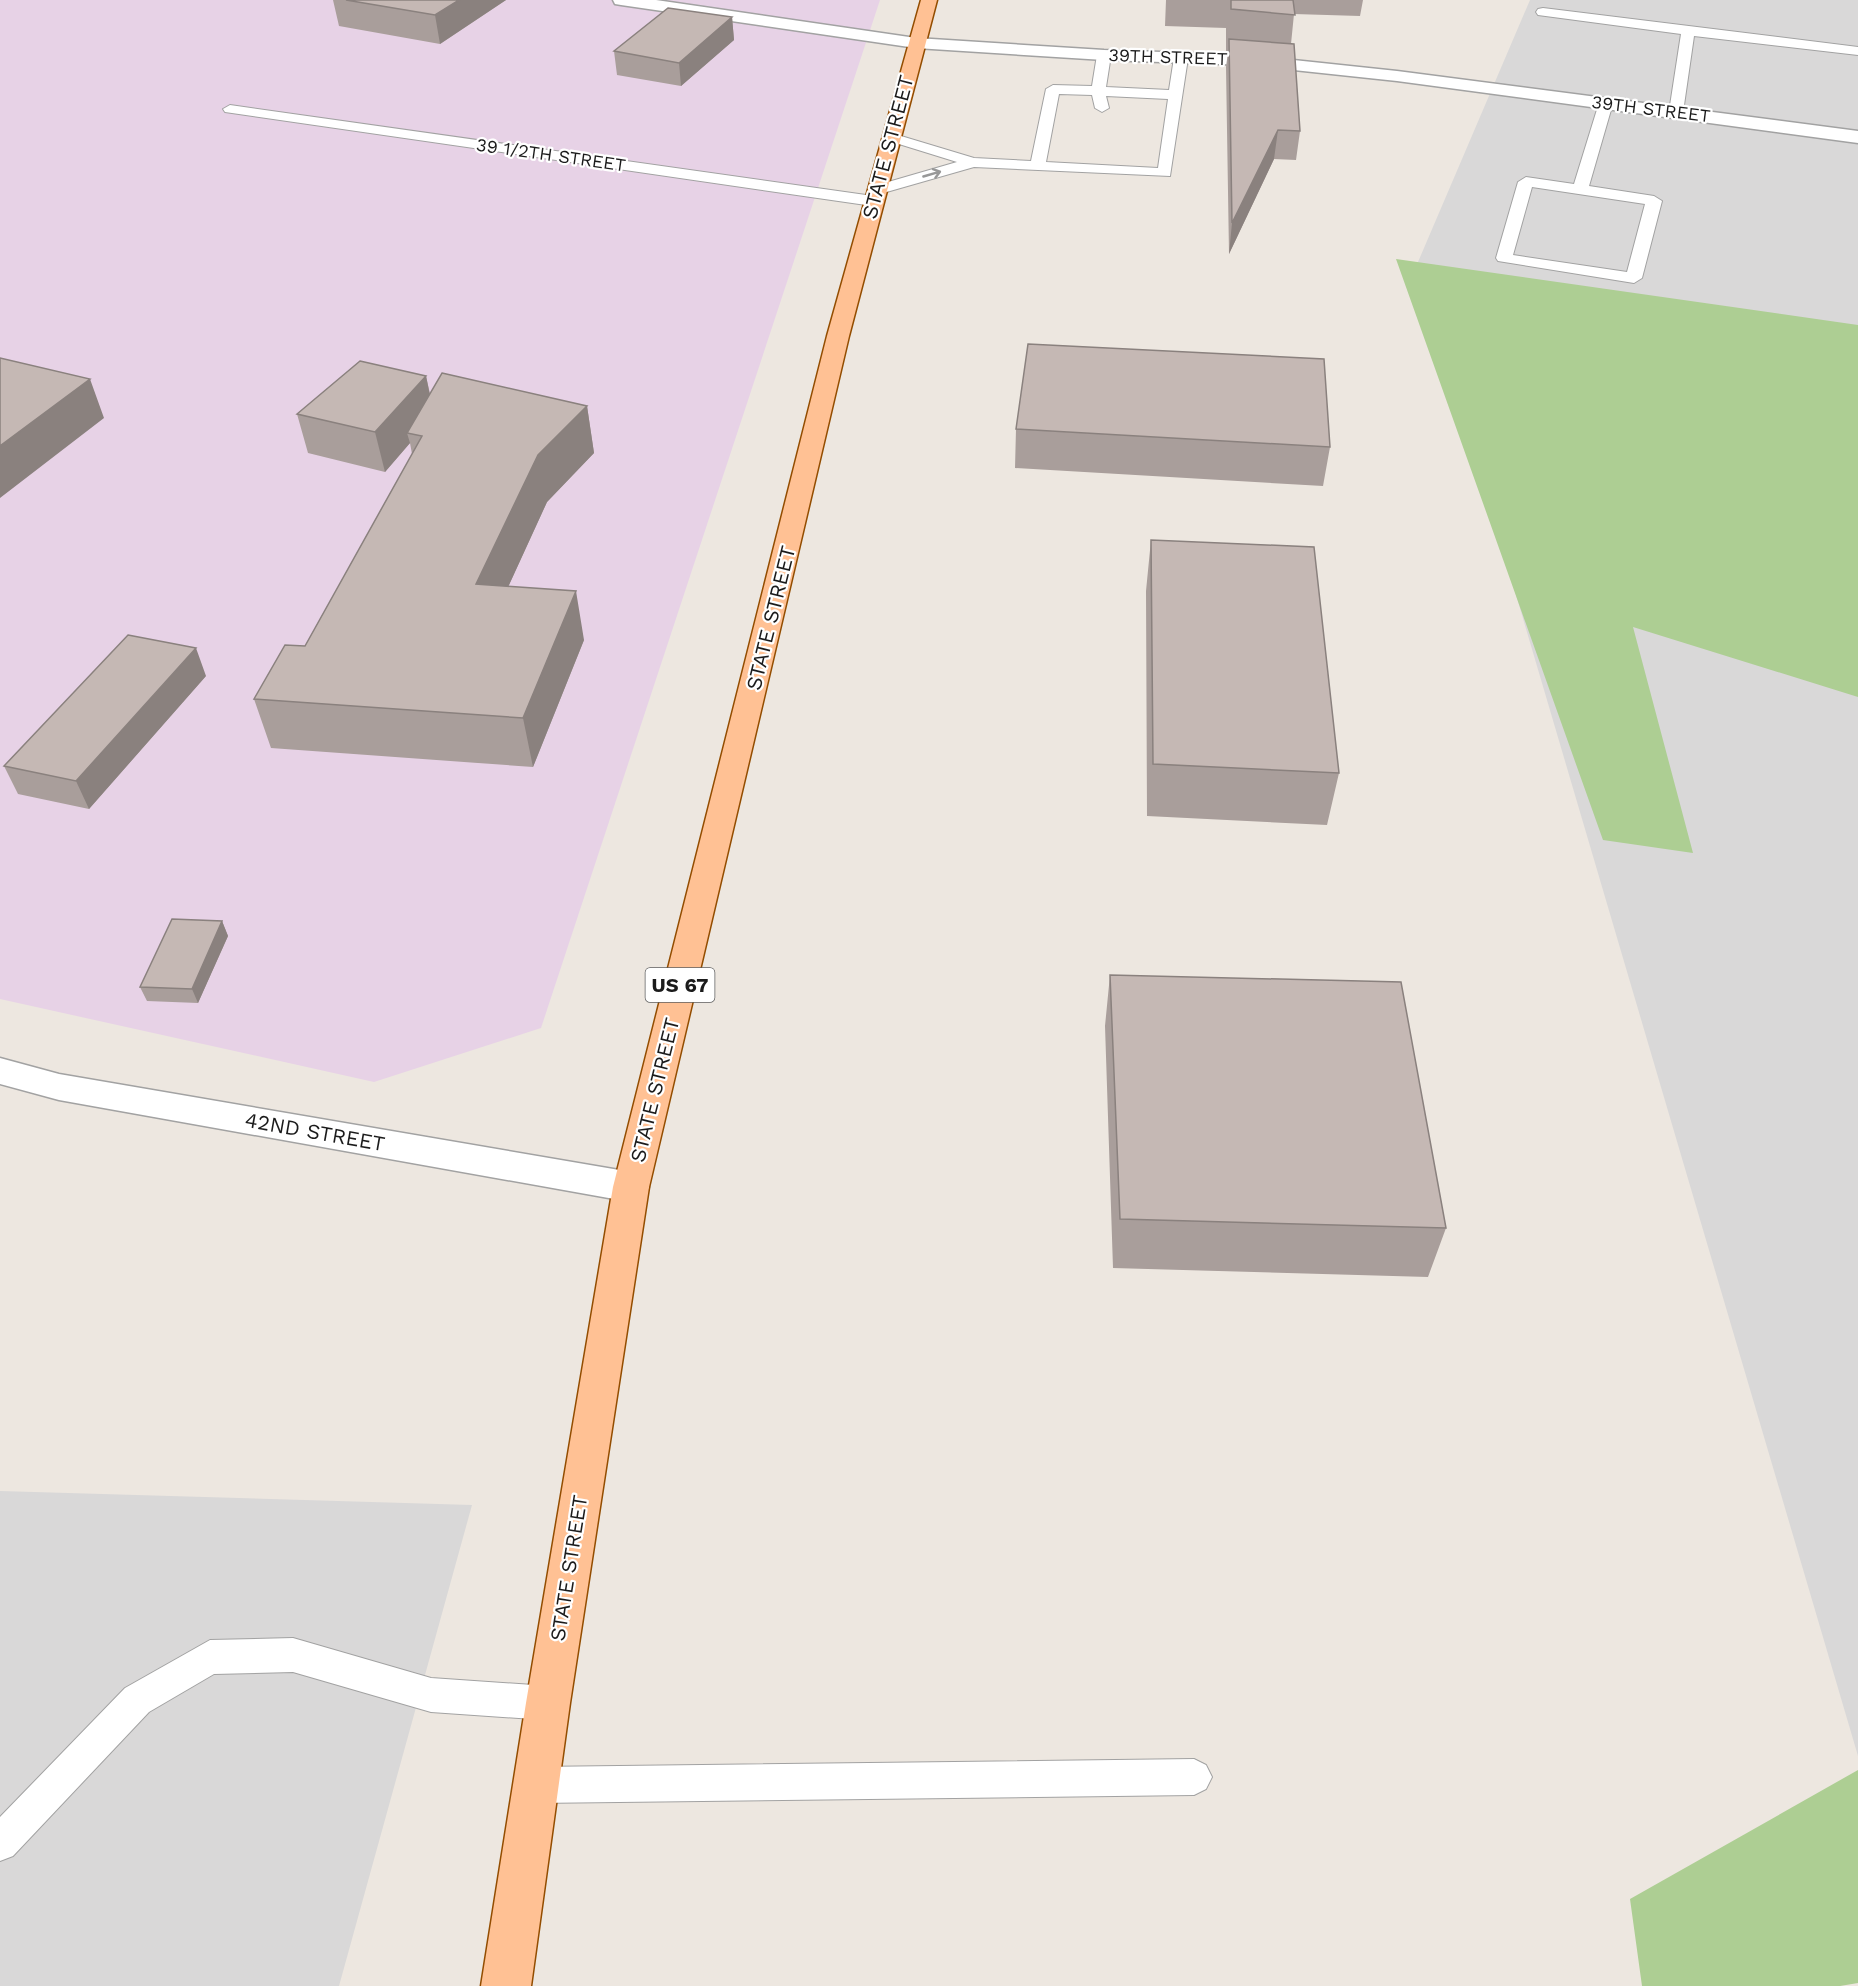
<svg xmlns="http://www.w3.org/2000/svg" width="1858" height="1986" viewBox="0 0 1858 1986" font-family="'Work Sans',sans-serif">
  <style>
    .residential { fill: #d9d8d8 }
    .industrial { fill: #e7d2e6 }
    .forest { fill: #adce93 }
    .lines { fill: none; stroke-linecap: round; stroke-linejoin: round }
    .lane-casing { stroke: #a2a2a2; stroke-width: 2 }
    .street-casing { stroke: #a2a2a2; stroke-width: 3 }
    .primary-casing { stroke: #934d00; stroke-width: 3 }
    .lane { fill: #fff; fill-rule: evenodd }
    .street { fill: #fff; fill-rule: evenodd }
    .primary { fill: #ffc194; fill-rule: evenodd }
    .wall { fill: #a99e9b }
    .shaded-wall { fill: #8a817e }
    .building { fill: #c5b8b4; stroke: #8a817e; stroke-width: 1.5 }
    .oneway { stroke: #989898 }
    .labels { text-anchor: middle; stroke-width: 4.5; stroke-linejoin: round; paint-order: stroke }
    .far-street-label { font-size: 18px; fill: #1b1b1b; stroke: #fff }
    .shield { fill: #fff; stroke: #5f5f5f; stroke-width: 1.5 }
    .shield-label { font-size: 20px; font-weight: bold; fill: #1b1b1b }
    .street-label { font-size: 21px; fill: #1b1b1b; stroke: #fff }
  </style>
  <rect width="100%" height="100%" fill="#ede7e0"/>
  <path class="residential" d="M1530,0H1858V1756L1418,262Z
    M0,1491L472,1505L339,1986H0Z"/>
  <path class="industrial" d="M0,0H880L541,1028L374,1082L0,999Z"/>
  <path class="forest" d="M1396,259L1858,325V697L1633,627L1693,853L1603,840Z
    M1858,1770V1983L1840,1986H1642L1630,1899Z"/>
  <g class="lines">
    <g class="lane-casing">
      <path id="lane" d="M1543,8L1858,47V55L1694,36L1683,112L1676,116L1669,112L1681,34L1538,15L1536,12L1538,9Z
        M1104,51L1111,55L1106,87L1169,90L1174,58L1181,54L1188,58L1170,176L974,167L876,195L868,190L871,187L957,162L886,140L884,137L891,133L974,158L1031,161L1046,89L1053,85L1092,86L1097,55ZM1059,94L1092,95L1095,108L1102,112L1109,108L1106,96L1168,99L1158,168L1046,162Z
        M1606,99L1613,103L1589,186L1654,196L1662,201L1642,278L1634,283L1498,261L1496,258L1518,182L1526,177L1574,184L1599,103ZM1532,187L1645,204L1627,272L1513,255Z
        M230,105L873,196L881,201L873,206L225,112L223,109Z
        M293,1638L431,1678L548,1686L560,1691L565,1703L560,1715L548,1720L431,1712L293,1672L214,1674L149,1712L13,1856L0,1861V1817L125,1688L210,1640Z
        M1194,1759L1206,1765L1212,1777L1206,1789L1194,1795L536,1803L523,1798L518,1785L523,1772L536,1767Z"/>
    </g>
    <g class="street-casing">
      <path id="street" d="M613,0H656L916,38L1104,50L1247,55L1397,71L1858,131V143L1397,81L1247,65L1104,60L916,48L621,5L615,4Z
        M0,1058L59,1074L631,1172L644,1177L649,1187L644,1197L631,1202L59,1100L0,1084Z"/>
    </g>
    <g class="primary-casing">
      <path id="primary" d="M921,0H937L849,336L649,1187L570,1703L531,1986H481L526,1703L613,1187L827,336Z"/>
    </g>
    <use href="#lane" class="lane"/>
    <use href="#street" class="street"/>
    <use href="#primary" class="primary"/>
  </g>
  <path class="wall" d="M333,0H506L440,44L339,26Z
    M1166,0H1363L1360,16L1294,14L1291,44L1300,131L1296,160L1274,159L1229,254L1226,67L1228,52H1226V28L1165,26Z
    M732,17L734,40L681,86L617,75L614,51Z
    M426,376L430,394L587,406L594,453L547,502L508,587L584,640L533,767L271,748L254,699L305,646L412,454L410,443L385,472L308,453L297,414Z
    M1016,429L1330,447L1323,486L1015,468Z
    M1151,540L1339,773L1327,825L1147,816L1146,591Z
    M206,676L89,809L18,794L4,766Z
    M222,921L228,936L198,1003L147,1001L140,987Z
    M1110,975L1446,1228L1428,1277L1113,1268L1105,1026Z"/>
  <path class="shaded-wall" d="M459,0H506L440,44L435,15Z
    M732,17L734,40L681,86L679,63Z
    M1278,130L1274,159L1229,254L1232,223Z
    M426,376L434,415L407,433L410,443L385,472L375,432Z
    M90,379L104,418L0,498V446Z
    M587,406L594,453L547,502L487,633L476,584L538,455Z
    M576,591L584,640L533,767L523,718Z
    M196,648L206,676L89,809L76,781Z
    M222,921L228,936L198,1003L192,989Z"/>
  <path class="building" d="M346,0H459L435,15Z
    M1231,0H1293L1295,15L1231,9Z
    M668,8L732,17L679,63L614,51Z
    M1229,39L1294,44L1300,131L1278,130L1232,223Z
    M1028,344L1324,359L1330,447L1016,429Z
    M0,358L90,379L0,446Z
    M360,361L426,376L375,432L297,414Z
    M442,373L587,406L538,455L476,584L576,591L523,718L254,699L285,645L305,646L422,436L407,433Z
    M1151,540L1314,547L1339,773L1153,764Z
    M128,635L196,648L76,781L4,766Z
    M172,919L222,921L192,989L140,987Z
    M1110,975L1401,982L1446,1228L1120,1219Z"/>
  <defs><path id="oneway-shaft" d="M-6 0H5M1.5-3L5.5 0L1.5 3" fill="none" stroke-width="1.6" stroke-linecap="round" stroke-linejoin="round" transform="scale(1.5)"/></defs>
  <use class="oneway" href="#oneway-shaft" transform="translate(932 174) rotate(-16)"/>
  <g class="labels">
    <g class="far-street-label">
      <text transform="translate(1168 57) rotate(2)" y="6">39TH STREET</text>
      <text transform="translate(1651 109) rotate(7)" y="6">39TH STREET</text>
      <text transform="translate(551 155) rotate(8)" y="6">39 1/2TH STREET</text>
    </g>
    <rect class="shield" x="645.5" y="968" width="69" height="34" rx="4.5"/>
    <g class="shield-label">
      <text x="680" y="992">US 67</text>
    </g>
    <g class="street-label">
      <text transform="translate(888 147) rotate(-75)" y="7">STATE STREET</text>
      <text transform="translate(771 618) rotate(-76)" y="7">STATE STREET</text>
      <text transform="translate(655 1090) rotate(-76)" y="7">STATE STREET</text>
      <text transform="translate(315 1132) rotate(10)" y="7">42ND STREET</text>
      <text transform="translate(569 1568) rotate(-81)" y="7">STATE STREET</text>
    </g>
  </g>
</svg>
